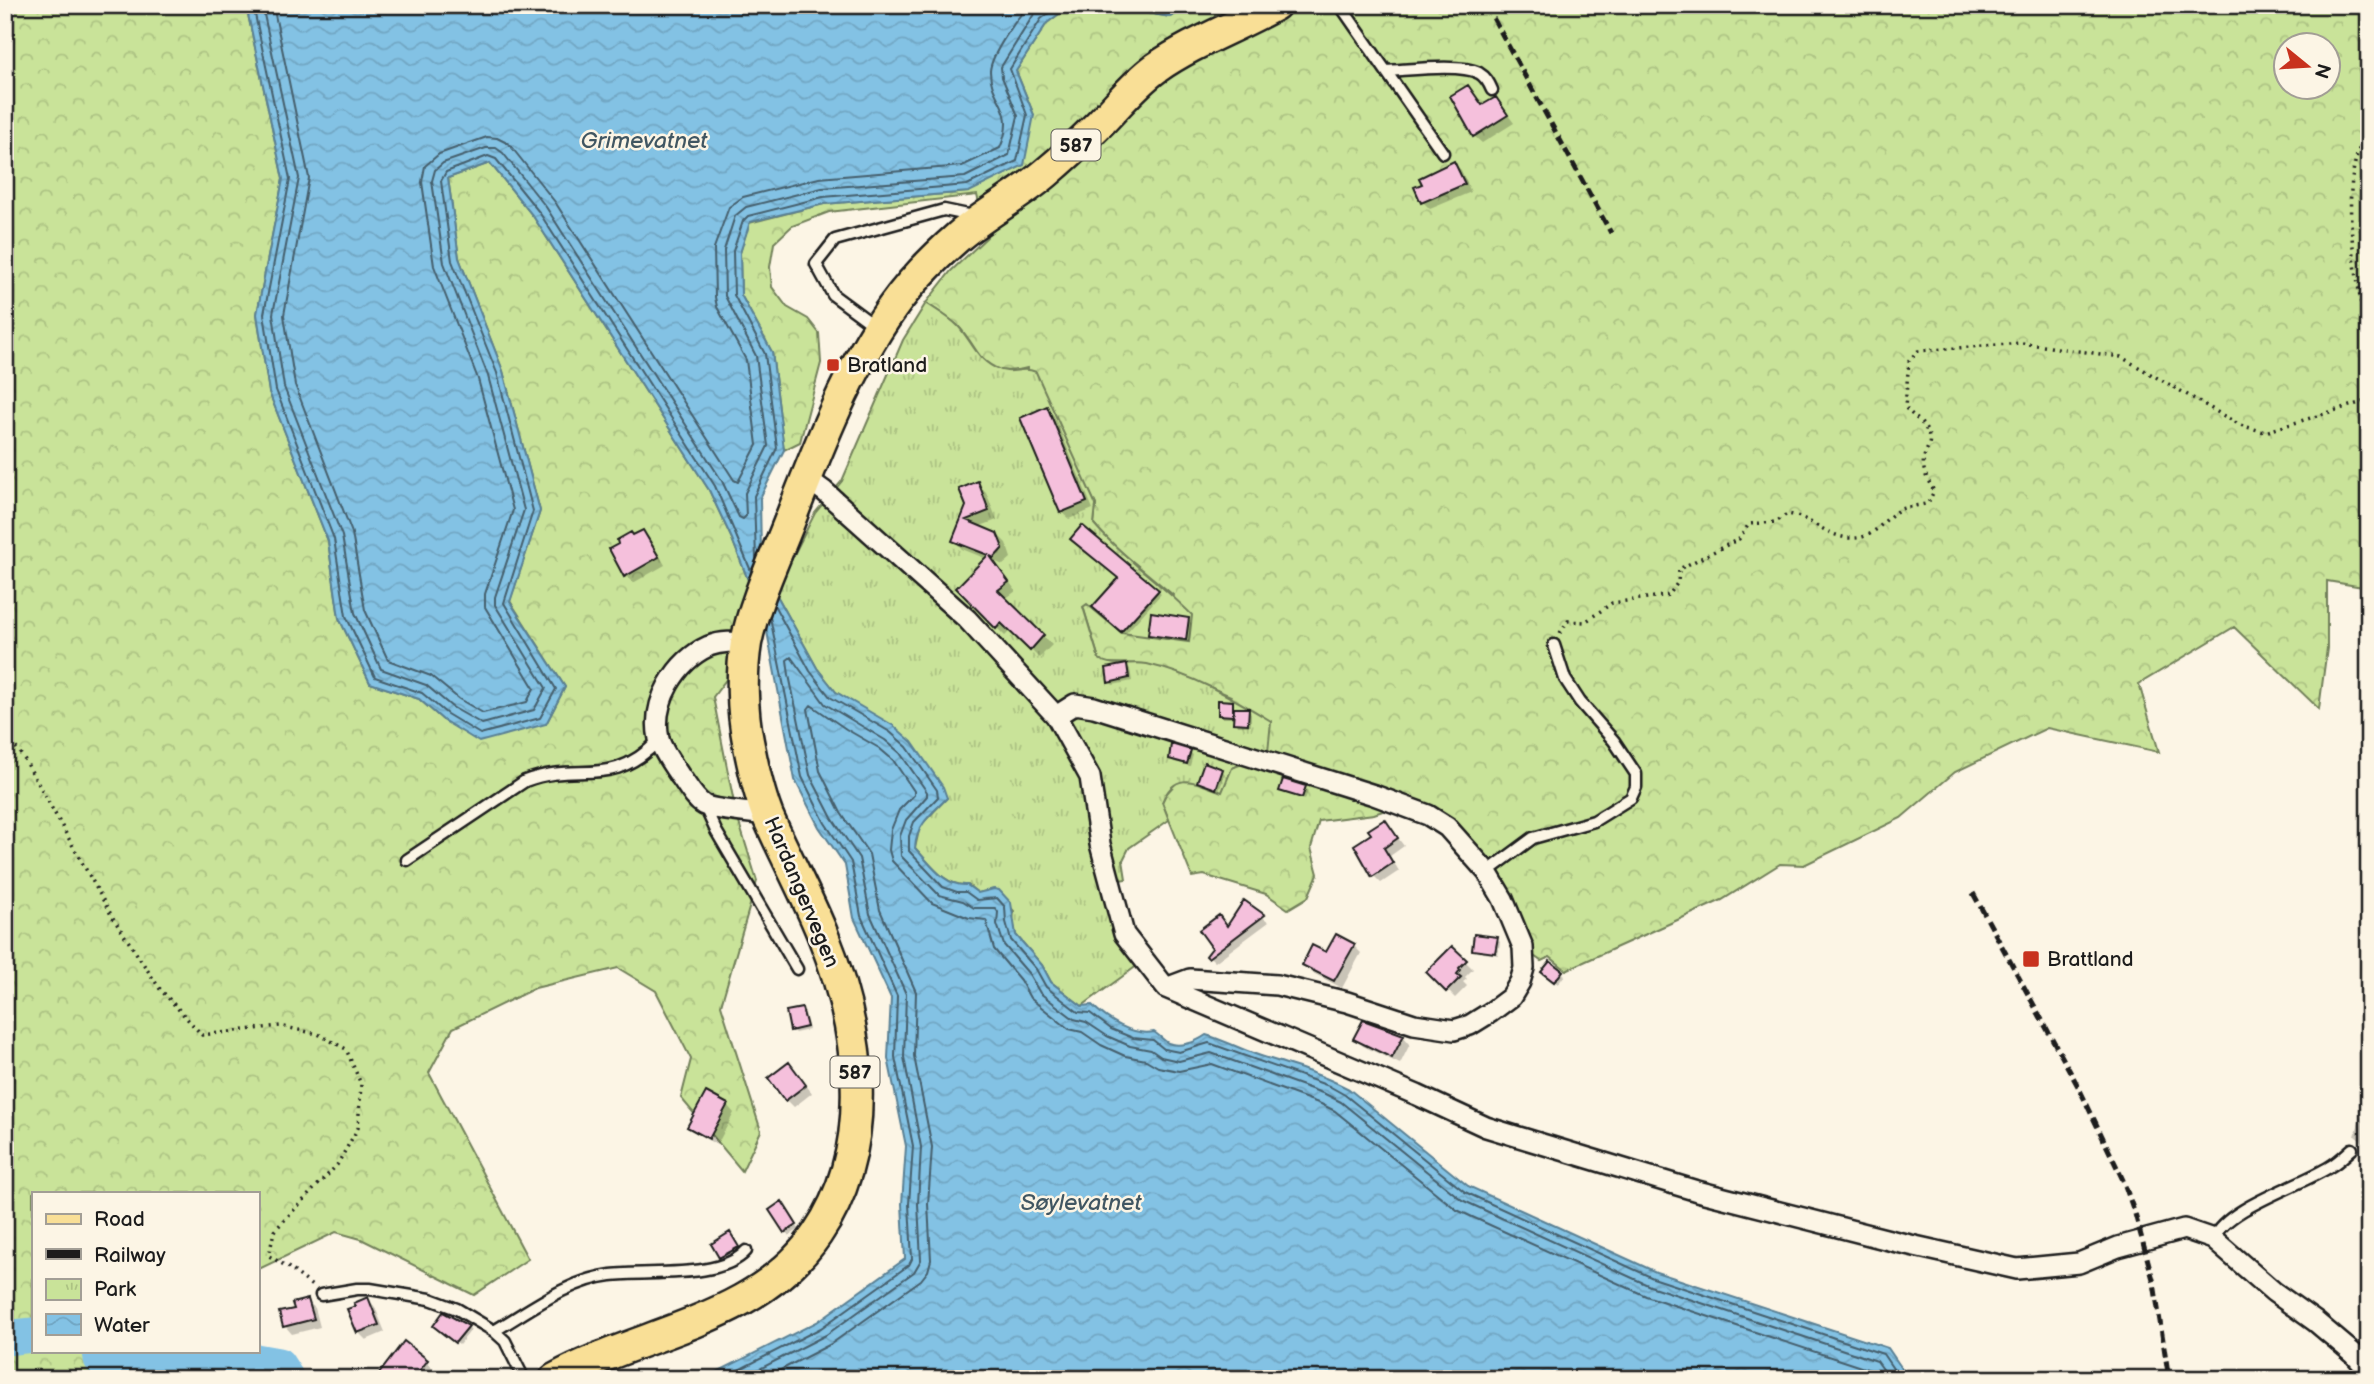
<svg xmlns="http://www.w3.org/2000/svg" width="2374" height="1384" viewBox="0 0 2374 1384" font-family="'Balsamiq Sans',sans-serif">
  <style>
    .forest { fill: url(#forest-crowns); stroke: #72805a; stroke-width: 2; fill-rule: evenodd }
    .park { fill: url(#park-tufts); stroke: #72805a; stroke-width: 2 }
    .water { fill: url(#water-waves); stroke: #5a8094; stroke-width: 2 }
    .shadow { fill: #0003 }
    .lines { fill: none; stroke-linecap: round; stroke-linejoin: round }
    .shore { stroke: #455e6c; stroke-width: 2 }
    .river { stroke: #83c2e4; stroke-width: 35 }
    .building { fill: #f5c0dc; stroke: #1c1c1c; stroke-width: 2 }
    .lane-casing { stroke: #1c1c1c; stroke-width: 15 }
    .street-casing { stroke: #1c1c1c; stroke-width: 24 }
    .primary-casing { stroke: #1c1c1c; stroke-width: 35 }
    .path { stroke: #1c1c1c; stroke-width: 3.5; stroke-dasharray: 2 5; stroke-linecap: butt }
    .lane { stroke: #fcf5e5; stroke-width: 10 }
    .street { stroke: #fcf5e5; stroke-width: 19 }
    .primary { stroke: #f9df96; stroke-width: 30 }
    .rail { stroke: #1c1c1c; stroke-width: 5; stroke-dasharray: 10 5; stroke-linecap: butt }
    .poi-dot { fill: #c8321e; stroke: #fcf5e5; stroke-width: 2.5 }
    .labels { text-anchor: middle; stroke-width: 5; stroke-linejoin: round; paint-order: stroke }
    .shield { fill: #fcf5e5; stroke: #5f5d58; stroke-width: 2 }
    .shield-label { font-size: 19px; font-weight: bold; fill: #1c1c1c }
    .poi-label { font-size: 21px; fill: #1c1c1c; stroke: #fcf5e5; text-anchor: start }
    .street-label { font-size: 21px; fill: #1c1c1c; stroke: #fcf5e5 }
    .water-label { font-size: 23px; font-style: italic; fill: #405662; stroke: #fcf5e5 }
  </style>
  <defs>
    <pattern id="forest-crowns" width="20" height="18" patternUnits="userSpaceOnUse" patternTransform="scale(1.75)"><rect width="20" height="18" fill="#c9e399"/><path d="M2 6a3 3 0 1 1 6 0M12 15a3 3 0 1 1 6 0" fill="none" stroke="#acc283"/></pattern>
    <pattern id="park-tufts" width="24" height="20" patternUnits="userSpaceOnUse" patternTransform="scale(1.75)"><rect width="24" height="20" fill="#c9e399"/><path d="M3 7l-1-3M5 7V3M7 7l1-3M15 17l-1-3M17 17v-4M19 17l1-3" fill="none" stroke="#acc283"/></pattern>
    <pattern id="water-waves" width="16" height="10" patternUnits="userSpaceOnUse" patternTransform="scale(1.75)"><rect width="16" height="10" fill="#83c2e4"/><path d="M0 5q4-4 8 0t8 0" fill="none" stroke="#71a6c3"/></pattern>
  </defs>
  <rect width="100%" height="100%" fill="#fcf5e5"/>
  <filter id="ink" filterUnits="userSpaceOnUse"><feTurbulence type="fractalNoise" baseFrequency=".0143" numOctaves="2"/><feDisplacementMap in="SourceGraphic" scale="14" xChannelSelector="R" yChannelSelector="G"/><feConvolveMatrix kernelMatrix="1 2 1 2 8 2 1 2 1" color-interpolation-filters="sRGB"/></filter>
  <g filter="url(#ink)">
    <path class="forest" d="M5,5H246L283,179L257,314L269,392L328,541L339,618L370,683L419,699L443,720L546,724L565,687L510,601L540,511L503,371L459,258L448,178L490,163L533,216L709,490L732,539L766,626L713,697L736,813L757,881L721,1005L761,1131L742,1171L681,1098L691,1059L656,991L618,968L535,988L453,1028L429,1073L528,1259L474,1295L361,1239L336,1232L257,1270V1193H33V1351H208L207,1362L219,1379H5Z
      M1071,5H1101L1170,17L1194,5H2369V588L2327,581V648L2319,709L2234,627L2139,684L2159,752L2047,728L1955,772L1901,818L1804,865L1780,864L1722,900L1566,970L1550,957L1541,961L1531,954L1522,922L1508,888L1469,836L1447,817L1409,802L1374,814L1319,821L1311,848L1318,874L1308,897L1288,909L1266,894L1204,875L1192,877L1162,802L1166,794L1177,782L1232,768L1268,752L1231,696L1183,676L1145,664L1105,663L1099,659L1083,606L1087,604L1122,633L1173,595L1108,541L1094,524L1096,505L1027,368C980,380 983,352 958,326C949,317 936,310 926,303L951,271L987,237L977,195L829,212L792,226L774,243L770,267L772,287L787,307L808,319L819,333L821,363L800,442L784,450L772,352L741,295L740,253L749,223L824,204L969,192L1034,115L1016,71L1047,23ZM2286,46H2328V88H2286Z"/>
    <path class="park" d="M926,303C936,310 949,317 958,326C971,340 976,358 994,367C1012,377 1020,365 1036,372L1096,505L1094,524C1123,558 1161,583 1192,615L1189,642L1122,633L1087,604L1083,607L1099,659C1112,668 1131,661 1147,664C1191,674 1232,697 1271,721L1268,752L1232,768L1222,792C1196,783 1176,769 1162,802L1169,820L1129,848L1123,860L1126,879L1114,881L1131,929L1149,957L1082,1006L1051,982L1042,965L1016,935L1013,921L1014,911L994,889L978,893L968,885C944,887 930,863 915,848L920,826L947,798L860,707L836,692L817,668L775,592L815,513L842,481L903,340Z"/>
    <path class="water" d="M246,5H1071L1047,23L1016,71L1034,115L1024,165L969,192L824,204L750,222L740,253L741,295L772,352L784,450L760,498L761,553L775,592L817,668L836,692L894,726L912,742L943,787L947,798C932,813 916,825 915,848C930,863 944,887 967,885L978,893L994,889L999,890L1011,903L1016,935L1042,965L1051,982L1082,1006L1092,1005C1107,1020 1132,1036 1154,1032C1159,1035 1163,1040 1168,1043C1180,1048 1196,1042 1206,1035C1227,1041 1246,1052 1267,1058C1296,1067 1322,1075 1349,1089L1468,1186L1656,1272L1888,1348L1909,1379H703L817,1322L905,1259L902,1204L906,1146L888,1058L891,998L854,918L845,865L819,827L795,780L766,626L732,539L709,490L533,216L490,163L448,178L459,258L503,371L540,511L510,602L565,687L546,724L479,742L443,720L419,699L370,683L339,618L328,541L269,392L257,314L283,179Z
      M1101,5H1194L1170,17Z"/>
    <path class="shadow" d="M1468,87L1483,106L1496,99L1514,123L1482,143L1474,136Z
      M1453,163L1461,170L1471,192L1430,209L1423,202Z
      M1047,408L1054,416L1093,509L1069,519L1061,512Z
      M977,483L986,492L997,520L978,527L997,534L1006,543L1011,558L1003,565L994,561L1016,591L1005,599L1052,645L1039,658L1011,630L1005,636L960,591L987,559L962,549L954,540Z
      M1083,527L1161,594L1125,634L1095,607L1120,579Z
      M643,532L650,539L665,565L633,583L626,576L621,544Z
      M1188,619L1191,623L1189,642L1154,637L1150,634Z
      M1127,666L1130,669L1132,681L1113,685L1110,682Z
      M1232,703L1236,710H1248L1251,713V726H1238L1235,718H1223L1220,715Z
      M1190,752L1193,755L1190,766L1174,762L1171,758Z
      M1222,770L1225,774L1219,791L1199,782Z
      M1305,788L1308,791L1305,800L1281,790Z
      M1385,821L1404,846L1390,856L1399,871L1381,883L1374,876L1373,834Z
      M1244,903L1269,922L1215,962L1209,956Z
      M1497,939L1500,942L1498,955L1477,952L1474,949Z
      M1354,946L1361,953L1342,988L1311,972L1304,964Z
      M1452,948L1473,969L1465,977L1467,979L1463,982L1467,986L1455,998L1429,972Z
      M1550,963L1565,975L1558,984L1543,972Z
      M2369,1004V1041L2357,1008Z
      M802,1010L805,1013L809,1030L795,1033L792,1030Z
      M1403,1036L1410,1044L1400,1064L1363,1046L1355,1038Z
      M796,1072L812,1093L794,1107L787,1100Z
      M2369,1088V1148L2355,1136Z
      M727,1105L734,1113L717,1145L697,1134L689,1127Z
      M784,1207L799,1229L789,1236L771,1210Z
      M730,1234L745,1255L728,1265L713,1244Z
      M368,1299L375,1307L385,1332L366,1340L358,1332Z
      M307,1301L315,1308L320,1327L292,1334L285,1326L296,1310Z
      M468,1327L471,1330L459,1345L438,1329Z
      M405,1344L434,1369L427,1379H380Z"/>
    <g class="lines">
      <path class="shore" d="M253,5L290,179L264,314L276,390L334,539L346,616L375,677L422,693L447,714L480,734L540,718L556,689L504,603L533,511L497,373L452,261L441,181L446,172L488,156L496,159L539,212L715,486L751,571
        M262,5L299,178L273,314L284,387L342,536L355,613L381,669L426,685L452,707L482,724L534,710L546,688L495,605V597L524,510L488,376L444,263L432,181L435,170L443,163L486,148H496L503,153L546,207L722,481L739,517L743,519L746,516L745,493L768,446L756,356L725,296L724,250L735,216L746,207L822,188L965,177L1009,155L1018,116L1002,77L1001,67L1034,14L1045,5
        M273,5L309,178L284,315L295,385L352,533L365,610L388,660L431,676L459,699L483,713L527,702L534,688L485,607V594L513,510L478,379L434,266L422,182L425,166L439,154L487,137L497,138L509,144L555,202L734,480L738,482L757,445L746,360L717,307L715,297L714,248L729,207L743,197L819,178L962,166L1000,148C1018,107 990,102 990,71C991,54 1017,19 1028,5
        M756,559L754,496L777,448L765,354L734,295L733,251L743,221L748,216L823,197L967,185L1017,161L1027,115L1010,69L1041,19L1059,5
        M774,605L810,671L830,697L890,732L907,747L937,790L938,797L914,822L909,836V851L943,887L957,892H966L977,900L997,898L1005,907L1006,922L1011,940L1036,969L1046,987L1078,1012L1090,1013L1111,1029L1133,1038L1153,1040L1164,1049L1179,1052L1209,1043L1329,1086L1345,1095L1465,1192L1653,1278L1883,1354L1900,1379
        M721,1379L821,1328L909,1265L912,1259L909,1204L913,1146L895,1057L897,996L861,916L851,862L825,823L802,777L770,617
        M740,1379L826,1335L914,1272L921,1260L918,1204L921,1147L904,1057L906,994L870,914L859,858L832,818L810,775L789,675L787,660L791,657L825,704L885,740L900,753L927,792V796L906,820L900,836L901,856L939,895L963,901L974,908H995L998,912L997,924L1004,945L1029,974L1040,993L1074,1019L1086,1022L1107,1036L1130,1046L1151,1050L1161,1057L1179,1061L1211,1053L1325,1094L1341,1102L1462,1200L1650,1286L1877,1361L1890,1379
        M763,1379L831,1344L921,1280L928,1271L931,1260L928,1204L932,1147L914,1056L916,992L880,910L869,854L841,813L820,771L808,709L811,705L846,729L879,748L893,760L914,791V795L899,810L891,830L889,850L892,861L932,903L969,918L986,920L994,949L1020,980L1030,998L1069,1029L1082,1032L1101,1045L1125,1056L1146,1060L1158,1067L1179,1071L1212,1064L1321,1104L1335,1111L1457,1210L1646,1296L1870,1370L1877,1379"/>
      <path class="river" d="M5,1338L33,1335
        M100,1351L101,1359L118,1379
        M125,1351L158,1361L219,1359L250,1360L278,1365L287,1379"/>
    </g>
    <path class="building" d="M1468,85L1482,105L1496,97L1508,115L1473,137L1450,96Z
      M1454,161L1465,184L1421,203L1414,187L1422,184L1419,178Z
      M1047,406L1087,502L1060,513L1020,418Z
      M978,481L989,511L966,520L997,533L1003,548L994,558L990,556L1009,582L998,590L1044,635L1030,651L1001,623L996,629L956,588L988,555L952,541L966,506L959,489Z
      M1082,525L1159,590L1121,632L1092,607L1118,578L1070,539Z
      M643,530L659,557L624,577L609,549L618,544L617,540L631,532L633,535Z
      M1151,612L1189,618L1186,640L1148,635Z
      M1127,664L1129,678L1108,683L1106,668Z
      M1218,700L1233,701V716L1218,715Z
      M1234,708H1249L1248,724L1233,723Z
      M1171,744L1191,750L1187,764L1169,759Z
      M1204,762L1223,769L1216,789L1197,782Z
      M1283,779L1306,786L1302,798L1279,791Z
      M1385,819L1398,838L1384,848L1393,863L1372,877L1354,845L1371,834L1368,830Z
      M1244,900L1265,915L1208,958L1206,956L1212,948L1199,930L1219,915L1227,926Z
      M1336,934L1355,944L1334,981L1302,965L1312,945L1326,952Z
      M1474,934L1498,937L1495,953L1472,950Z
      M1452,946L1467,960L1459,968L1460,970L1457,974L1461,977L1446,992L1426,972Z
      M1550,961L1563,971L1554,982L1541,972Z
      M802,1008L807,1027L790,1031L786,1011Z
      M1363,1020L1404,1035L1392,1058L1353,1039Z
      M789,1062L806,1085L785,1101L768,1078Z
      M706,1092L728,1104L709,1139L687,1127Z
      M782,1201L797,1225L784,1233L769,1210Z
      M730,1232L739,1247L719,1258L711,1244Z
      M368,1297L379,1325L357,1333L347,1309L356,1306L354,1303Z
      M308,1299L314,1319L283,1327L279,1312L294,1309L292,1303Z
      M443,1312L469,1326L455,1343L433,1326Z
      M404,1341L428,1360L413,1379H375Z"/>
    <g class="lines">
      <g class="lane-casing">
        <path id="lane" d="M1340,5L1443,153
          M1387,71C1409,70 1460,63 1479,73C1486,77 1489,83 1492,90
          M875,326L833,295L816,264L835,240L944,210L973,216
          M705,807L716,831L797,969
          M407,860L525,781C579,760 610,791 659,740
          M1487,872L1533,838L1594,821L1631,798L1636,787V774L1614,741L1580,702L1565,679L1554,645
          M2213,1239C2227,1207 2300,1186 2331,1166C2338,1162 2345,1155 2352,1149
          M321,1295L357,1289H370L430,1299L457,1309L494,1331L505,1341L524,1379
          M494,1331C530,1310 569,1280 611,1275C647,1270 720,1280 746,1251"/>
      </g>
      <g class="street-casing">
        <path id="street" d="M806,478L824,491L967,619L1056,716L1090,777L1100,844L1124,934L1166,988L1417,1095L1486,1127L1697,1191L1897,1242L2017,1269L2079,1263L2118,1247L2184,1229L2213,1239L2274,1292L2316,1322L2354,1354L2369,1371
          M746,643C734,642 722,641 709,646C676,661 651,702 659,739C662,751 673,765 680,776C687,785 694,799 704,805C713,810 755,813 767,815
          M1056,716L1075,704L1094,707L1374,795L1428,815L1447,827L1487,872L1503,899L1523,947L1524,968L1520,982L1511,997L1491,1012L1470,1025L1454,1030L1414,1024L1347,1002L1277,985L1190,979L1166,988"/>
      </g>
      <g class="primary-casing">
        <path id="primary" d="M555,1379C642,1331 758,1321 817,1234C878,1145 860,1026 822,933C806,894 786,857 769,819C759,795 753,767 748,741C742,711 741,674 746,643C754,603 773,563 788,525C816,453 847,371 892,308C911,281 935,257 959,236C986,213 1019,196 1046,173C1064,158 1082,141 1099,124C1118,105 1134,84 1156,68C1193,42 1236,27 1275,5"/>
      </g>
      <path class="path" d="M2360,5L2369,30
        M2369,130C2335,178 2357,270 2364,325L2369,335
        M1560,633L1568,621L1585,622L1612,603L1669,595L1678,582L1679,569L1739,539L1749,524L1776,522L1787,514C1809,516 1826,536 1849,538C1877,540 1881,519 1901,509C1909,506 1920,506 1928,503L1934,491C1927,479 1920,467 1925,454C1927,448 1931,444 1929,437C1926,423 1913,417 1905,407L1909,360L1918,351L2022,343L2121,357L2240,425L2265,432L2369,400
        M5,715L9,738L25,760L113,918L160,989L202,1035L280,1026L318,1034L346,1049L361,1084L358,1128L337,1165L274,1231L269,1256L291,1269L312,1286"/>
      <use href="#lane" class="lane"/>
      <use href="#street" class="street"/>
      <use href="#primary" class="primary"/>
      <path class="rail" d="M1486,5L1611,233
        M1973,893L2079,1088L2123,1180L2135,1214L2154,1283L2169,1379"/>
    </g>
  </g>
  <g class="poi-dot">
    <rect x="826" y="358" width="14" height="14" rx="3.5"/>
    <rect x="2022" y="950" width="18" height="18" rx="3.5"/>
  </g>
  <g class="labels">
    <g class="shield">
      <rect x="1051.5" y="129.5" width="49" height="31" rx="5"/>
      <rect x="830.5" y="1056.5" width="49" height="31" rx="5"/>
    </g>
    <g class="shield-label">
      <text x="1076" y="152">587</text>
      <text x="855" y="1079">587</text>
    </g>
    <g class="poi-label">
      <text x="847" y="372">Bratland</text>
      <text x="2047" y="966">Brattland</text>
    </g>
    <g class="street-label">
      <text transform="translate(802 892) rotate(67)" y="7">Hardangervegen</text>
    </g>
    <g class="water-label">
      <text x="644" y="148">Grimevatnet</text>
      <text x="1081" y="1210">Søylevatnet</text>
    </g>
  </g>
  <rect width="2374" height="1384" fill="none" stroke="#fcf5e5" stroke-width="28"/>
  <rect x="14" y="14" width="2346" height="1356" fill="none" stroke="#1c1c1c" stroke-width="2.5" filter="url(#ink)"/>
  <rect x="32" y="1192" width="228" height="161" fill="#fcf5e5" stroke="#a29e95" stroke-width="2"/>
  <rect x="46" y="1214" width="35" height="10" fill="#f9df96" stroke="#a29e95" stroke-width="2"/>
  <text x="94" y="1226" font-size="21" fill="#1c1c1c">Road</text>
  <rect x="46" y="1249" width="35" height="10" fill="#1c1c1c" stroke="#a29e95" stroke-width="2"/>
  <text x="94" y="1262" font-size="21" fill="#1c1c1c">Railway</text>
  <rect x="46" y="1279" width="35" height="21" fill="url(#park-tufts)" stroke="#a29e95" stroke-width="2"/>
  <text x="94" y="1296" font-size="21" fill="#1c1c1c">Park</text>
  <rect x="46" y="1314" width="35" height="21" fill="url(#water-waves)" stroke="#a29e95" stroke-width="2"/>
  <text x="94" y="1332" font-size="21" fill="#1c1c1c">Water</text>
  <g transform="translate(2307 66) rotate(108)"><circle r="33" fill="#fcf5e5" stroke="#a29e95" stroke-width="2"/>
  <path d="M0-5L12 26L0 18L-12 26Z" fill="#c8321e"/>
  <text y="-10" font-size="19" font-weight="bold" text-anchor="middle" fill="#1c1c1c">N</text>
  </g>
</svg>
